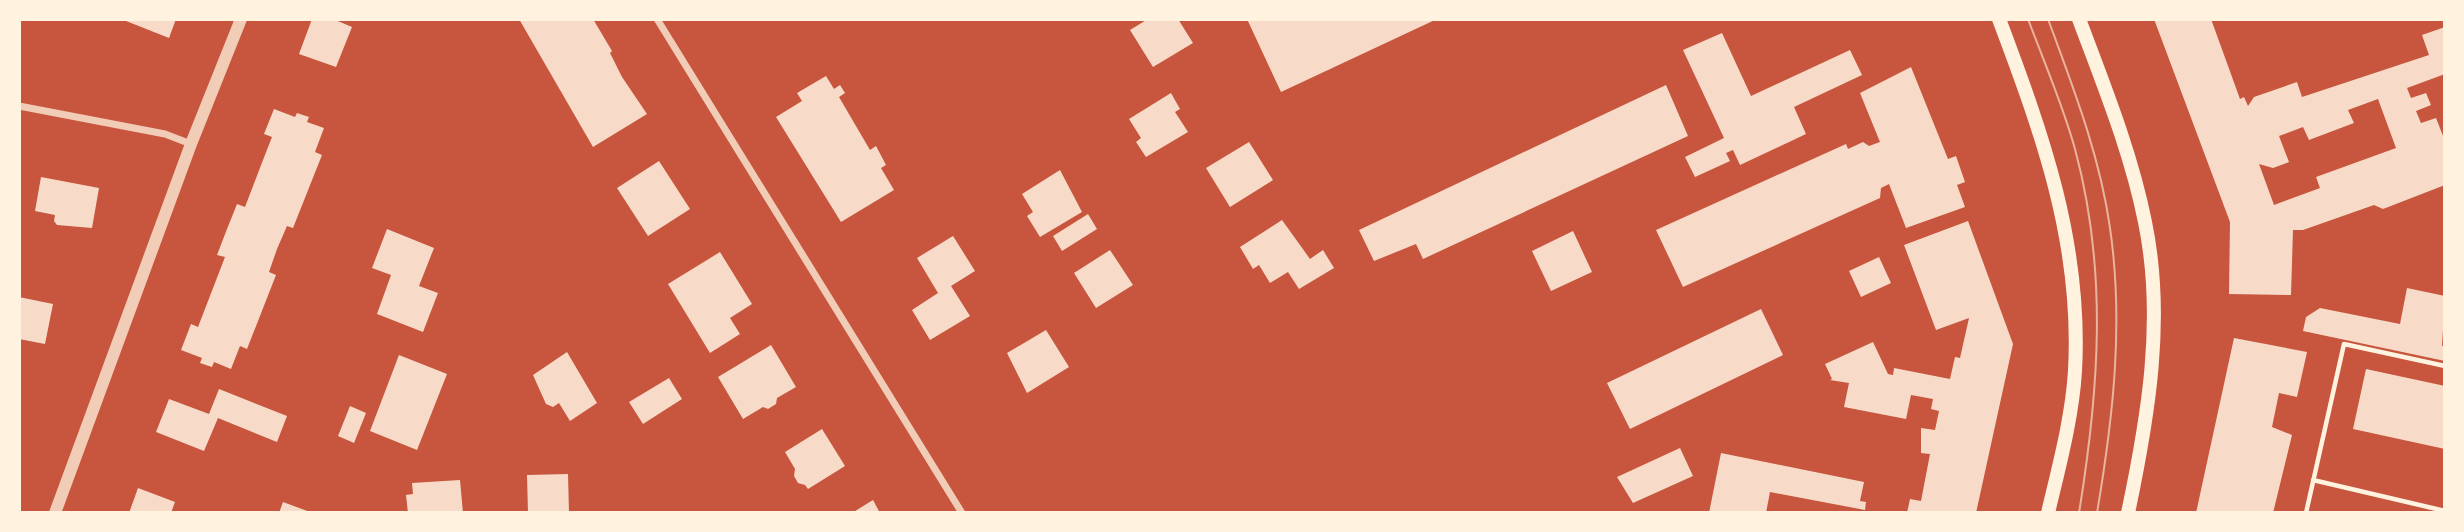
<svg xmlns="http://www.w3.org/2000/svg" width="2464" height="532" viewBox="0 0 2464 532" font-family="'Noto Sans',sans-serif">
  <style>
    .building { fill: #f7dbc8; fill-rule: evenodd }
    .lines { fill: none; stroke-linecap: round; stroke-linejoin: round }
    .path { stroke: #fff3e0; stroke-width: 4.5 }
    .minor { stroke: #f1ccb7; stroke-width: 7 }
    .tertiary { stroke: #f1ccb7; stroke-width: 12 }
    .secondary { stroke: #fff3e0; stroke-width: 14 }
    .tram { stroke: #e9b49f; stroke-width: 2 }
  </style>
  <rect width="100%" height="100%" fill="#c8553d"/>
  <path class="building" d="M121,19H176L169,38Z
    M312,19H333L352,27L336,67L299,54Z
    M519,19H593L612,51L610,53L622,77L647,114L593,147Z
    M1148,19H1178L1193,43L1153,67L1130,30Z
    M1247,19H1437L1281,92Z
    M2154,19H2211L2240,99L2244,97L2248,106L2254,97L2297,82L2302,97L2429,55L2422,35L2445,27V74L2407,88L2411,98L2426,93L2431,105L2416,111L2421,123L2436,118L2445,141V185L2383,209L2374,205L2303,230H2293L2291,295L2229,294L2230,222ZM2378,99L2396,148L2316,177L2320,188L2274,205L2259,164L2273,168L2289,162L2279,136L2303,127L2309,140L2354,123L2348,110Z
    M1722,33L1751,96L1850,50L1862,75L1794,107L1806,134L1740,165L1733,150L1726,153L1730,161L1695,177L1685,157L1724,138L1683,50Z
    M1911,67L1948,159L1956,156L1965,182L1957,185L1965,207L1906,228L1889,184L1881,188L1880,198L1683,287L1656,230L1846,144L1848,149L1863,142L1869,146L1880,142L1860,93Z
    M826,76L834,89L840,85L845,93L839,97L870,150L876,146L886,165L881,168L894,190L841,222L776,117L802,101L797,93Z
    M1666,85L1688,136L1423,259L1416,244L1374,261L1359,230Z
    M1171,93L1180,109L1175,112L1188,132L1146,157L1136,142L1141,138L1129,119Z
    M274,109L295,117L297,113L309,117L307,122L324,128L315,152L322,155L293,228L287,226L277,249L269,272L276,275L247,349L240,346L231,369L214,362L212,367L200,363L202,358L181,350L191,324L198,327L225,257L217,255L227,229L237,204L245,207L263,160L272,137L264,134Z
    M1249,142L1273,180L1230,207L1206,168Z
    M659,161L690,209L648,236L617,188Z
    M1060,170L1082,212L1040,237L1027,216L1033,212L1022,194Z
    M41,177L99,188L92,228L57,225L54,221L55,215L35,211Z
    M1088,214L1097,229L1062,251L1053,236Z
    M1282,220L1310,259L1323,250L1334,268L1299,289L1288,272L1270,283L1259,265L1253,269L1240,247Z
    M1968,221L2013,344L1976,513H1907L1910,499L1921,501L1930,454L1921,453V428L1935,430L1939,411L1931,409L1933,399L1911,395L1906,419L1844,407L1849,383L1830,380L1832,379L1825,364L1873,342L1888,374L1893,375L1894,368L1950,379L1955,357L1960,358L1969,318L1936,330L1904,245Z
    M387,229L434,248L419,286L438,293L423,332L377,314L391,275L372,268Z
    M1573,231L1592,272L1551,291L1532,251Z
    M953,236L975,271L951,286L970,316L930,340L912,310L938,293L917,258Z
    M1110,250L1133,285L1096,308L1074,273Z
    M720,252L752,304L730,318L740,334L710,353L668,284Z
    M1879,257L1891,283L1861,297L1849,271Z
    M2407,288L2445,296L2442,346H2445V361L2303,331L2306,317L2320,308L2400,324Z
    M19,297L53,304L45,344L19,339Z
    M1761,309L1783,355L1630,429L1607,383Z
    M1046,330L1069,367L1027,393L1007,353Z
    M2234,338L2307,352L2297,397L2279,393L2272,427L2292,435L2273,513H2196Z
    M771,345L796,387L777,398L776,404L768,409L763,407L743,419L718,377Z
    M567,352L597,403L570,421L559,403L553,407L546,404L533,375Z
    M399,355L447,374L417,450L370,431Z
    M2366,369L2445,386V449L2353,429Z
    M669,378L682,399L643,424L629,402Z
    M219,389L287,416L277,442L218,418L204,451L156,432L169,399L209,414Z
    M350,406L366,413L354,443L338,436Z
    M822,429L845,466L808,489L805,485L798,483L794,476L795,469L785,452Z
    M1680,448L1693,476L1633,503L1617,477Z
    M1721,453L1864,482L1860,501L1866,502L1865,510L1770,492L1766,513H1709Z
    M568,474L569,513H528L527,475Z
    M460,480L463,513H408L406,495L413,494L412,483Z
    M138,488L175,502L171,513H129Z
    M873,500L880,513H852Z
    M283,502L310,512V513H279Z"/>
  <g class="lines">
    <path class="path" d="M2313,480L2445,511
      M2306,513L2344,344L2445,366"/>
    <path class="minor" d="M657,19L962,513
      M19,106L165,134L191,144"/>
    <path class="tertiary" d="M55,513L191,144L241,19"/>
    <path class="secondary" d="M1999,19C2043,136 2082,244 2075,371C2072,419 2059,466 2048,513
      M2079,19C2104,86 2131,152 2145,222C2165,319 2148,418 2128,513"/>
    <path class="tram" d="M2028,19C2044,62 2063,105 2075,149C2108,271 2099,390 2079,513
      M2048,19C2073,87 2100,156 2110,228C2124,324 2113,418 2097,513"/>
  </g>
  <rect width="2464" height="532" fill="none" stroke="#fff3e0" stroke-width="42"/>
</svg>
